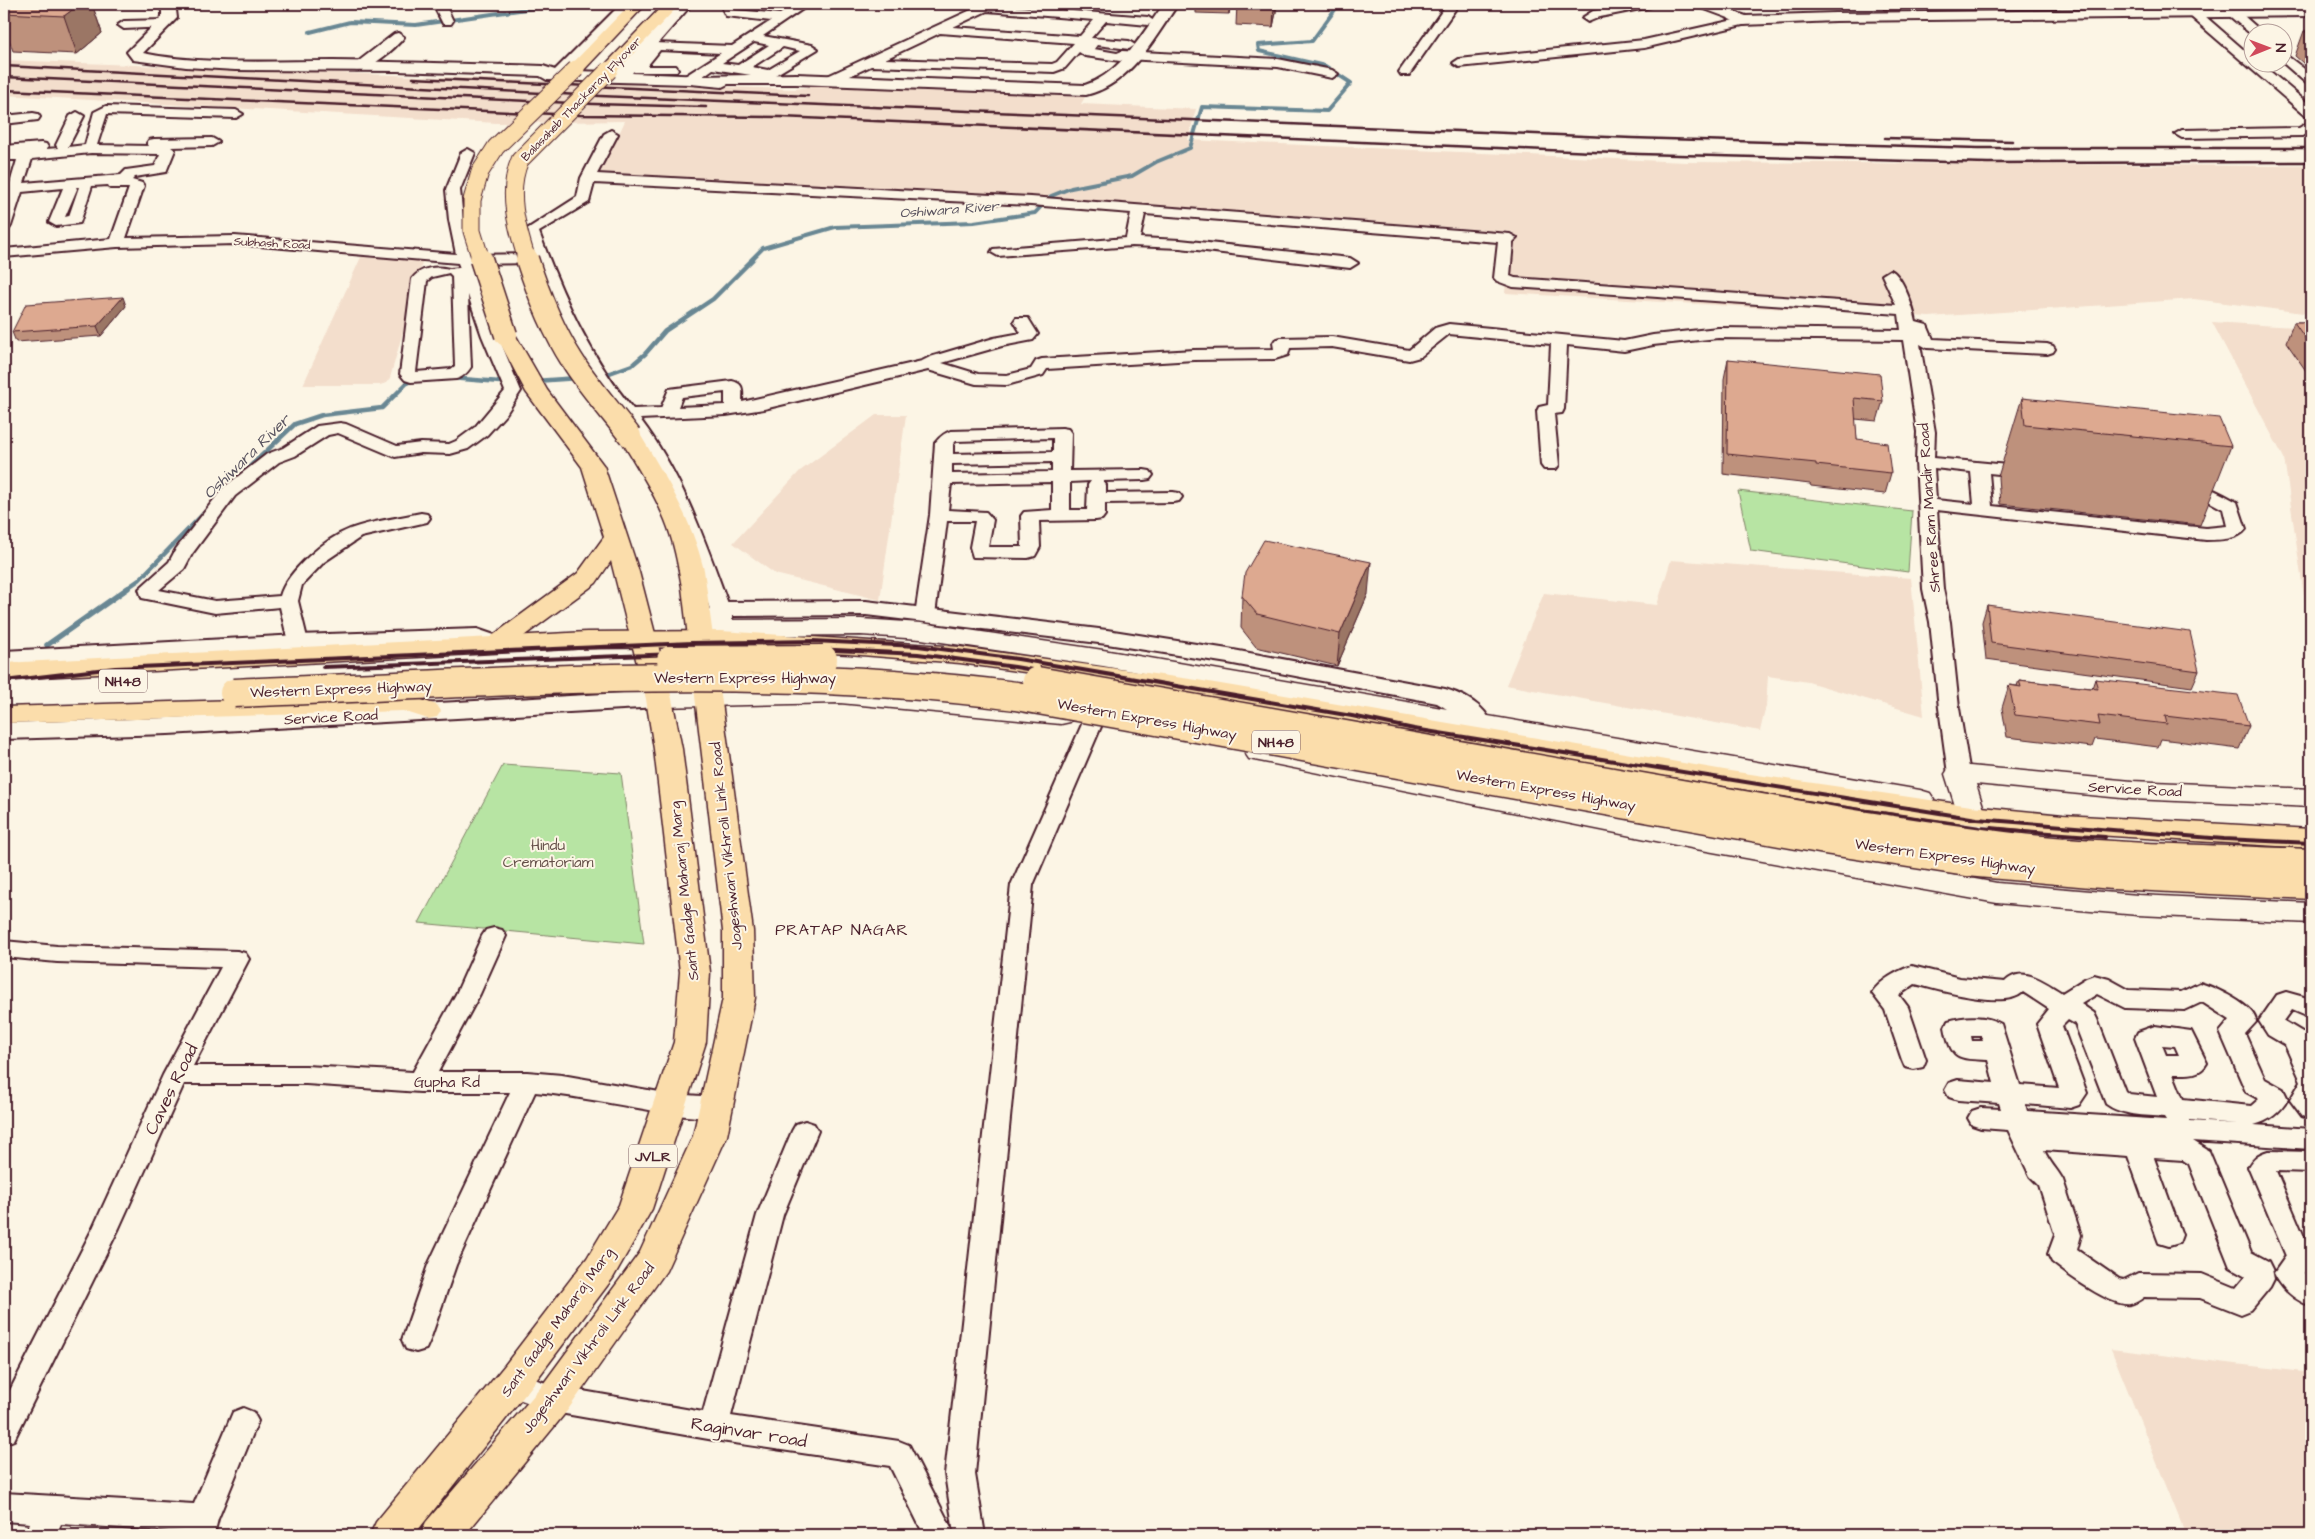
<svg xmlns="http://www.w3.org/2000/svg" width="2315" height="1539" viewBox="0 0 2315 1539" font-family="'Architects Daughter',sans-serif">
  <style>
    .built { fill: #f3decc }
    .green { fill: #b7e4a3; stroke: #808267 }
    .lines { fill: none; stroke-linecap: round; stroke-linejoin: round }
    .stream-far2 { stroke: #698793; stroke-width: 4 }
    .stream-far1 { stroke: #698793; stroke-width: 4.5 }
    .stream { stroke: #698793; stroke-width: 5.5 }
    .minor-casing { stroke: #4a1f2b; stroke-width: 4 }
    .tertiary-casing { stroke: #4a1f2b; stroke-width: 4 }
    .secondary-casing { stroke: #4a1f2b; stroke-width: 3 }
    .primary-casing { stroke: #4a1f2b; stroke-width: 3 }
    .trunk-casing { stroke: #4a1f2b; stroke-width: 3 }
    .minor { fill: #fcf5e5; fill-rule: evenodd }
    .tertiary { fill: #fcf5e5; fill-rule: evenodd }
    .secondary { fill: #fcf5e5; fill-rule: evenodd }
    .primary { fill: #fbddab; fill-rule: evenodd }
    .trunk { fill: #fbddab; fill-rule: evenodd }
    .rail-far1 { stroke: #4a1f2b; stroke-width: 2.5 }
    .rail { stroke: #4a1f2b; stroke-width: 4 }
    .primary-bridge-far1-casing { stroke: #4a1f2b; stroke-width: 19; stroke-linecap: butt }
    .primary-bridge-casing { stroke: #4a1f2b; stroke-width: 25; stroke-linecap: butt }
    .trunk-bridge-casing { stroke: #4a1f2b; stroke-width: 31; stroke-linecap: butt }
    .primary-bridge-far1 { stroke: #fbddab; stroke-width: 17 }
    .primary-bridge { stroke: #fbddab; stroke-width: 22 }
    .trunk-bridge { stroke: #fbddab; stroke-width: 28 }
    .wall { fill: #be917c; stroke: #4a1f2b }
    .shaded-wall { fill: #9b7665; stroke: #4a1f2b }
    .building { fill: #dda990; stroke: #4a1f2b }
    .labels { text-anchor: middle; stroke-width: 4; stroke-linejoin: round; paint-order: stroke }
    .far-street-label { font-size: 12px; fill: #4a1f2b; stroke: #fcf5e5 }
    .far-water-label { font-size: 14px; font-style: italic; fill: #59535f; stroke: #fcf5e5 }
    .shield { fill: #fcf5e5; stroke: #7f5f63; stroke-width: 1 }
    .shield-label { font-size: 14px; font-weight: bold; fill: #4a1f2b }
    .street-label { font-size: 15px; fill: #4a1f2b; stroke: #fcf5e5 }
    .park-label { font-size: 15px; fill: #655049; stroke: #fcf5e5 }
    .water-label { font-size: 16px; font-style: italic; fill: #59535f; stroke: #fcf5e5 }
    .neighbourhood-label { font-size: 16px; letter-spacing: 1px; fill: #4a1f2b; stroke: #fcf5e5 }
    .near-street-label { font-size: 18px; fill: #4a1f2b; stroke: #fcf5e5 }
  </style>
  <rect width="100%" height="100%" fill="#fcf5e5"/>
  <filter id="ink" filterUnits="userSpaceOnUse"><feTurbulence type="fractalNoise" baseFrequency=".02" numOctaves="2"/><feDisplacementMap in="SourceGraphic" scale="10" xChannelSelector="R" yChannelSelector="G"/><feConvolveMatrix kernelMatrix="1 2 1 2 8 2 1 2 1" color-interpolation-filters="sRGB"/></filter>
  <g filter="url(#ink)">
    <path class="built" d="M4,60L654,85L794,89L820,86L1085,97L1081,104L1196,109L1188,140L1685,162L2311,166V314L2194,299L1929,317L1505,293L1510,238L1513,232L1080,200L600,173L625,121L497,123L4,95Z
      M361,257L423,260L390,378L386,383L380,385H303Z
      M2212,322L2311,328V645L2284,458Z
      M876,415H906L880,600L775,574L733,543L800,471Z
      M1671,560L1911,578L1924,716L1808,682L1768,676L1766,706L1760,731L1506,685L1544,593L1657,605Z
      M2111,1349L2311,1373V1535H2186Z"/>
    <path class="green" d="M1738,491L1912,511L1908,572L1751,551Z
      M503,765L621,773L644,944L419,923Z"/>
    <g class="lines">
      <path class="stream-far2" d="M310,32L350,22L416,25L533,8L542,4
        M751,260L763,248L835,227L974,222L1035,213L1051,196L1071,188L1132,176L1156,162L1190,148L1202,107L1327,111L1351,83L1325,66L1259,51L1258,45L1312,41L1339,4"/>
      <path class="stream-far1" d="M604,375L632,365L645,354L665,331L713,299L753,259
        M450,378L500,382
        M521,382L578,378
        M243,473L295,424L322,415L382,408L408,382L416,380
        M126,589L139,580L207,510"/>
      <path class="stream" d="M47,645L128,588"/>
      <g class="minor-casing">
        <path id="minor" d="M433,4H445L453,21L451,24H443Z
          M726,4H738L735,10L780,14L796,4H810L763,36L812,45L818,49L770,78L713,69L695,82H685L684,79L685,76L721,53L660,50L647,66H676L678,69L676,72H634L632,69L634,66L650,45L655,43L732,46L771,21L726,16L722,8ZM754,42L769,45L738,65L722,63ZM783,47L800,51L768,70L752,67Z
          M984,4L1148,17L1154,21L1148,25L1106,21L1091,38L1129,41L1135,45L1129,49L1097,45L1094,49L1117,53L1122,51L1278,59L1332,70L1338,74L1332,78L1278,67L1125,59L1120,61L1085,56L1079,52L1065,68L1054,72L871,66L831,85H821L820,82L821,79ZM987,11L1094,20L1080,36L953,27ZM940,33L1074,43L1057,62L1052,64L885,59Z
          M1447,4H1459L1409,75H1401L1399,72Z
          M1630,4H1653L1651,7L1600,17L1588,22L1582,18L1593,11Z
          M1697,4H1713L1738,13L1740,16L1738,18L1743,17L1749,21L1747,24L1644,48L1459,67L1453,63L1459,59L1644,40L1734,20L1699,7Z
          M2205,4H2218L2226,11L2232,8L2236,9L2262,32H2252V35L2226,13L2221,16L2217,15Z
          M2194,9L2198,10L2252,57V62H2259L2311,106V117L2306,116L2190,16L2188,13Z
          M164,20L168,21L170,24L168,27L124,29L118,25L124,21Z
          M398,33L404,37C397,47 367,73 355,70L353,67L355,64L394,34Z
          M2282,52L2311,74V84L2306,83L2282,62Z
          M106,106L236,110L243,114L236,118L107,114L97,145L149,146L147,143L149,140L154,139L212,138L219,142L212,146L171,147L175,150L166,172L135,177L132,180L142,183L144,186L126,238L235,236L456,254L449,220L446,190L461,153L468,149L475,153L460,190L463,220L471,255L532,254L524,231L577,197L581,178L604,134L611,130L618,134L597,174L1031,197L1510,234L1517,238L1513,242L1510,276L1515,278L1896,305L1882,275L1890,270C1902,273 1914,310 1916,322L1927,325L1933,339L2047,344L2053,346L2055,349L2053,352L2047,354L1927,348L1920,344L1935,432L1934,458L2029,467L2035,468L2038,472L2035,476L2029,477L1989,473L1992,506L2206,528L2227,526L2223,509L2201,497L2178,492L2175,488L2178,484C2198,479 2220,493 2237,502L2246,529C2238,540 2218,540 2206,540L1937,510L1943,589L1950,622L1959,708L1970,774L1967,779L1959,781L1951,779L1948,774L1939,708L1930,622L1923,589L1916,462L1917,432L1903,340L1718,338L1653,345L1624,351L1567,345L1564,409L1562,413L1554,414L1559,465L1556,469H1544L1541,465L1537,411L1539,407L1548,405L1551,344L1449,334L1420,357L1409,360L1332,347L1290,348L1288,355L1275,359L1194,360L1047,369L1043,375L1007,385L976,384L928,370L764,409L726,415L640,419C683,475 706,544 730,609L727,613L720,615L713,613L710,609C692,556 674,501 645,452C631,428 612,407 597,384C572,346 551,305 535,263L473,264L498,336L521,391L506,414L487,435L468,449L450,454L421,453L395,457L338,433L328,435L295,456L279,462L235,496L192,554L184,569L159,590L215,601L280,596C287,571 326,538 350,529C372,521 398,518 421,513L427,514L430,518L427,522L361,537L324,562L302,585L298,601L308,642L305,646L298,648L291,646L288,642L280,607L215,613L142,598L139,589L169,562L176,549L223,488L267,454L283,448L317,426L340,423L346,424L397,446L421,443L449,444L456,441L475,427L505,391L482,336L468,295L471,367C467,373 463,377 456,379L411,382L405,380L400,374L412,279C421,267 436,266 449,269C451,269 456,268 460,268L458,263L235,244L117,247L4,257V249L111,239L129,188H110L108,185L92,186L80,223L56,226L49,222L63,188L22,192L11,226L9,229L4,230C4,201 9,187 17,160H6L4,157L7,154H4V146L41,143L46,144L48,147L46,149L58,148L56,145L70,116L77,112L84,116L68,147L85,145L94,112ZM91,153L160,154L155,166L126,170L121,175L24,183L32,159ZM594,183L1031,205L1131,213L1126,238L993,249L991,252L998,256L1132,246L1180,248L1350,268L1358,263L1350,258L1180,240L1140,238L1145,214L1498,242L1494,278L1497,281L1513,287L1899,314L1901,330L1718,328L1653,335L1624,341L1449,324L1435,328L1409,350L1332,337L1281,338L1275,340L1273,343L1274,349L1194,350L1042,359L1036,361L1031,369L1007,375L978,374L942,363L1002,346L1033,340L1038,334L1028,318H1016L1014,321L1021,333L994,338L930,357L922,361L742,402C742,391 745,384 732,381L669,389L661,408L633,409C590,357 562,295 539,232L589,202ZM76,187H79L69,216L65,217L77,189ZM449,273L452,276L455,366L451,369L416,372L427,281L432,277ZM725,392V405L678,407L682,397ZM1934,468L1971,472L1974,504L1936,500Z
          M33,113L38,114L40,117L38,120L4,124V116Z
          M2311,121V131L2302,136L2182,138L2175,134L2182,130L2299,128Z
          M1062,428L1068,429L1071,433L1070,471L1144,470L1150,471L1153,475L1150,479L1144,480L1103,481L1106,485V493L1173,492L1179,493L1182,497L1179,501L1173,502L1105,503V515L1102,519L1096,520L1039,521L1040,547L1035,556L1028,558L973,557L970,547L975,521H947L935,615L932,619L925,621L918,619L915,615L930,515L935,443C940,437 944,433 951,431ZM1053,438V452L953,454V444L956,441ZM1052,462V472L952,474V464ZM1091,481L1088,485L1087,510H1070V482ZM1052,482V510L1024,512L1021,516L1022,547H988L993,520L986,512L948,510L951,484Z
          M1107,692L1114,694L1117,698L1103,722L1033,885L975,1474L985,1535H924L890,1466L714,1440L554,1412L502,1393L498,1384L502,1375L512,1371L554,1386L703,1412L757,1215L792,1131L796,1124L805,1121L814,1124L818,1131L783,1215L731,1416L899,1441L909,1445L954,1533L945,1474L1011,885L1083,722L1100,694Z
          M494,928L502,930L506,936L480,994L438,1072H527L562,1075L671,1094L716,1097L725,1100L729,1107L725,1114C701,1122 663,1112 638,1108C603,1102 569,1095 535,1092L456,1265L430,1340L426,1349L416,1352L406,1349L402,1340L428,1265L510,1092H420L306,1084H184L119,1228L14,1440L4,1444V1402L93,1228L163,1075L221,967L57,962L4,957V941L57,946L237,951L245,953L249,959L193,1066H306L413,1072L456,994L482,936L486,930Z
          M1912,966L1960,978L2005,982C2023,964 2045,983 2062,993L2086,978L2094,975L2109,979L2129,990L2181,992L2200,983C2214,987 2256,1006 2256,1022L2245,1034L2265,1079L2283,1089L2288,1099C2280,1113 2269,1121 2254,1125L2311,1129V1149L2193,1141L2209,1151L2251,1252L2268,1261L2272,1269L2274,1279L2270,1287L2251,1310L2241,1314L2200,1298L2144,1297C2140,1300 2136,1303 2130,1304C2111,1307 2067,1274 2052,1262L2048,1254L2055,1235L2039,1185L2030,1176L2008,1130L1981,1128L1972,1125L1968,1118L1972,1111L1981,1108L2001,1109L1999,1103L1958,1100L1949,1097L1945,1090L1949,1083L1958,1080L1994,1083L1988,1060C1957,1059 1951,1059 1945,1027L1948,1021C1964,1016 1986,1015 2001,1024L2020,1085L2059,1088L2037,1024L2049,1009L2023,992C2005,1010 1939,990 1915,984L1899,995L1908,1007L1926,1060L1923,1067L1914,1069L1905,1067L1902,1060L1885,1010L1872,993C1879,981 1899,970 1912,966ZM2097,994L2125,1008L2185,1010L2202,1002L2230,1020L2220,1032L2246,1092L2259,1099L2251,1106L2183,1099L2173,1074C2187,1074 2200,1076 2207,1063L2191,1031L2155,1026L2138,1032L2135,1038L2157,1097L2129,1094L2125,1091L2097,1019L2094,1013L2081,1004ZM2068,1020L2075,1024L2106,1104C2122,1116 2145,1115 2164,1117L2166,1120L2027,1111L2025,1104L2070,1108L2079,1105L2087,1093L2062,1026ZM1971,1036H1981L1983,1041H1972ZM2162,1045L2175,1046L2179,1055H2166ZM2190,1120L2238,1124L2190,1121ZM2044,1150L2128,1156L2156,1235L2159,1243L2169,1246L2179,1243L2182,1235L2154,1158L2183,1160L2189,1164L2230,1267L2246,1276L2236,1288L2202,1274L2138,1273L2124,1280L2119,1279L2077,1250L2081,1235L2063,1180C2057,1169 2049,1162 2044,1150Z
          M2286,992L2311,999V1018L2292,1010L2284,1021L2304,1033L2311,1048V1119L2302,1116L2290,1100L2301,1081L2285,1045L2268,1035L2259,1021L2277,995Z
          M2268,1151L2311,1152V1172L2276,1171L2311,1253V1263L2304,1273L2311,1279V1306C2294,1300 2282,1289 2274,1273L2286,1256L2248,1167C2253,1158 2258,1154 2268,1151Z
          M243,1408L253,1412L258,1421L218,1519L214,1535H184V1532L61,1524L56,1535H25L30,1523L4,1521V1493L194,1504L233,1412Z"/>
      </g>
      <g class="tertiary-casing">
        <path id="tertiary" d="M156,4H171L176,10L177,18L143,53C200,65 274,61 333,61C403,62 473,64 543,66L555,70L621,4H636L571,71L615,72L677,4H692L632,73L704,76L796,74L1085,85C1122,73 1142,33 1164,4H1178C1153,40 1131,84 1086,95L796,84H728L722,87L690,84L547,80L540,76L397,71L235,70L186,67L133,60L127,52L162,17V11Z
          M2311,8V16L1835,21L1743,25L1729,19L1727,16L1734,12L1746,16L1835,13Z
          M866,601L1107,630L1228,649L1445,689C1466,695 1504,715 1487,741L1478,743L1469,741L1465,735V720L1437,703L1228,663L1107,644L866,615L732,616L733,639L730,644L721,646L712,644C706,635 705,613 712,604L720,602Z
          M477,629L506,639L509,644L506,649L497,651L474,643L298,649L4,665V651L298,635Z
          M659,691L668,694L672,699L668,704L659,707L168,734L4,739V723L168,718Z"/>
      </g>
      <g class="secondary-casing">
        <path id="secondary" d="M861,619L921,623L1103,650L1920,790L1930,793L1934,799L1930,805L1920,808L1103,666L921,639L861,635L721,636L712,633L708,628L712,623L721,620Z
          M840,687L1061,708L1070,710L1074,716L1070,722L1061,724L840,703L659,707L650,705L646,699L650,693L659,691Z
          M1259,744L1696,829L1997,883L2138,895L2311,903V923L2138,915L1997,903L1696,849L1249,759L1245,753L1249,747Z
          M1959,765L2132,781L2311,789V807L2132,799L1976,784L2001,863L1997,870L1987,873L1977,870L1973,863L1945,774L1949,768Z"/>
      </g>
      <g class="primary-casing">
        <path id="primary" d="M4,4H95L92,7L69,11L4,14Z
          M630,4H646L582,72H570L568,69L570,66Z
          M664,4H680L615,73H603L601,70L603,67Z
          M506,329L513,331L547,390L604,466L639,572L672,699L682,749L710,972L706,1042L652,1209L613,1278L531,1387L414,1535H370L376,1522L505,1365L587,1258L619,1205L674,1042L680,972L654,749L646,699L611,561L596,583L506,649L497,652L488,649L484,644L488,639L578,573L604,537L582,467L526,392L496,335L499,331Z
          M630,429L638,431L641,436C668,481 691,518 704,570L753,931L755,998L727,1136L666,1271L567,1411L465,1535H420L426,1522L541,1387L640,1252L693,1136L723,998V931L682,587C678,565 674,542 665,520C653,490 635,464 619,436L622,431Z"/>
      </g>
      <g class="trunk-casing">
        <path id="trunk" d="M721,631L960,647L1197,680L1730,771L1971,806L2063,815L2311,829V848L2063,833L1971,824L1730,789L1197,696L960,663L849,654L721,647L587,648L4,679V663L587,632Z
          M406,695L437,705L441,711L437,717L428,719L403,711L4,723V707Z"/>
      </g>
      <use href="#minor" class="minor"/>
      <use href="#tertiary" class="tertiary"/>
      <use href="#secondary" class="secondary"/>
      <use href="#primary" class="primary"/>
      <use href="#trunk" class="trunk"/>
      <path class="rail-far1" d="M4,66L600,96L1632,138L1978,148H2311
        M4,77L594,104L706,107
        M413,78L808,96
        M4,90L578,115L781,117L1639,154L1988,163L2311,162
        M1885,138L2012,141"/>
      <path class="rail" d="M323,667L814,649L918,654L1015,667L1403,734
        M4,681L115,668L692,643L813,641L918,646L1018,659L1352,716L1414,729L1977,819L2224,839L2311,843
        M1477,746L1807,802L1980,828L2105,837"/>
      <g class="primary-bridge-far1-casing">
        <path id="primary-bridge-far1" d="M481,260L472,231V200L480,172L496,147L576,69
          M527,260C517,228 506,192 520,160L609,70"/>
      </g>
      <g class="primary-bridge-casing">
        <path id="primary-bridge" d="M481,259L506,335
          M527,259C538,293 552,329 572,360C589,387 611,411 630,436"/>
      </g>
      <g class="trunk-bridge-casing">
        <path id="trunk-bridge" d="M671,660L823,659
          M1037,681L1835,821C1900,831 1965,842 2030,849C2124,858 2218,859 2311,863
          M234,693C494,683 757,662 1016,696L1831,841L1967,862L2113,875L2311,885"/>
      </g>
      <use href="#primary-bridge-far1" class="primary-bridge-far1"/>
      <use href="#primary-bridge" class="primary-bridge"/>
      <use href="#trunk-bridge" class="trunk-bridge"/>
    </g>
    <path class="wall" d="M92,4L102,33L77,54L13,51L4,26V10Z
      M1196,4H1231L1229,14L1196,13Z
      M1237,4H1276V12L1273,27L1236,25Z
      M1878,4H1934L1933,8L1884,10Z
      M2304,31H2311V70L2295,56Z
      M126,306L101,336L16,342L12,332Z
      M2294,322H2311V378L2286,342Z
      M1728,359L1883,401L1877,421L1855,419L1857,439L1891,473L1885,494L1811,486L1810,484L1723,474L1724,379Z
      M2022,398L2231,446L2200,525L2000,504L1998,477Z
      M1368,594L1337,666L1256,647L1241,628L1242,596Z
      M1987,605L2199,671L2192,687L1986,659L1982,622Z
      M2095,679L2249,726L2239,749L2161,739L2158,747L2095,739L2092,747L2007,737L2002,708L2009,685L2017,686L2019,680L2092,688Z"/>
    <path class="shaded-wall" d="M80,4H92L102,33L77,54L64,16Z
      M1229,4H1231L1229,14Z
      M1274,4H1276V12L1273,27Z
      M123,297L126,306L101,336L97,326Z
      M1371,562L1368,594L1337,666L1340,634Z"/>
    <path class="building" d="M12,4H80L64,16L4,13V10Z
      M2304,31H2311V37Z
      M123,297L97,326L12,332L26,304Z
      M2294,322H2311V347Z
      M1728,359L1880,374L1883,401L1854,398L1857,439L1887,443L1891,473L1816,465V463L1727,454Z
      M2022,398L2219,418L2231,446L2025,425Z
      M1264,540L1371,562L1340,634L1257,614L1242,596L1245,573Z
      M1987,605L2190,632L2199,671L1991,643Z
      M2095,679L2238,695L2249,726L2165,716L2167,724L2098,716L2100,725L2015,715L2009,685L2021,687L2019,680L2098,689Z"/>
  </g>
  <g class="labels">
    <g class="far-street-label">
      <text transform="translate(581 99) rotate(-46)" y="4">Balasaheb Thackeray Flyover</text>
      <text transform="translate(272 243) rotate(3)" y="4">Subhash Road</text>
    </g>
    <g class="far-water-label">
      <text transform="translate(949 209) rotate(-4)" y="5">Oshiwara River</text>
    </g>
    <g class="shield">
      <rect x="99" y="669.5" width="48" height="23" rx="4"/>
      <rect x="1252" y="730.5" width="48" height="23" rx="4"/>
      <rect x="629" y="1144.5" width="48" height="23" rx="4"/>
    </g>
    <g class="shield-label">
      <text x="123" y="686">NH48</text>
      <text x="1276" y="747">NH48</text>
      <text x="653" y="1161">JVLR</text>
    </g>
    <g class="street-label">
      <text transform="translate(1929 508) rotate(-94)" y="5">Shree Ram Mandir Road</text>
      <text x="745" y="683">Western Express Highway</text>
      <text transform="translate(341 689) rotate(-2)" y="5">Western Express Highway</text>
      <text transform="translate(331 717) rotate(-3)" y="5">Service Road</text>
      <text transform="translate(1147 719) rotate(10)" y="5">Western Express Highway</text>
      <text transform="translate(2135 789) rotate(3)" y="5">Service Road</text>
      <text transform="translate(1546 790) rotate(10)" y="5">Western Express Highway</text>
      <text transform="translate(726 846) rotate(-96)" y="5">Jogeshwari Vikhroli Link Road</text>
      <text transform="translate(1945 856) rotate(8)" y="5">Western Express Highway</text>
      <text transform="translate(684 891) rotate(-96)" y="5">Sant Gadge Maharaj Marg</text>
      <text x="447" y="1087">Gupha Rd</text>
      <text transform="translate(557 1322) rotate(-54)" y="5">Sant Gadge Maharaj Marg</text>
      <text transform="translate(588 1348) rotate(-53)" y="5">Jogeshwari Vikhroli Link Road</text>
    </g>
    <g class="park-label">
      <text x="548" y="850">Hindu<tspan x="548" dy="17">Crematoriam</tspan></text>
    </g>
    <g class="water-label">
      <text transform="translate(246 456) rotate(-44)" y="6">Oshiwara River</text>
    </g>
    <g class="neighbourhood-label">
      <text x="842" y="935">PRATAP NAGAR</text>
    </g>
    <g class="near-street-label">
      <text transform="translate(171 1089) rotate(-64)" y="6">Caves Road</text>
      <text transform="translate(749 1432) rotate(9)" y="6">Raginvar road</text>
    </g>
  </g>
  <rect width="2315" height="1539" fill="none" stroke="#fcf5e5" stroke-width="20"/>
  <rect x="10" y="10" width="2295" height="1519" fill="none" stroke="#4a1f2b" stroke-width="2" filter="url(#ink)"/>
  <g transform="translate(2268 48) rotate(89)"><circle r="24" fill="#fcf5e5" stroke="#b59f9b"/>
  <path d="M0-4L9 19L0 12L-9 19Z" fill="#d1495b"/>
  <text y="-8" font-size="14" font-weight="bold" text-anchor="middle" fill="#4a1f2b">N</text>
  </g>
</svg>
